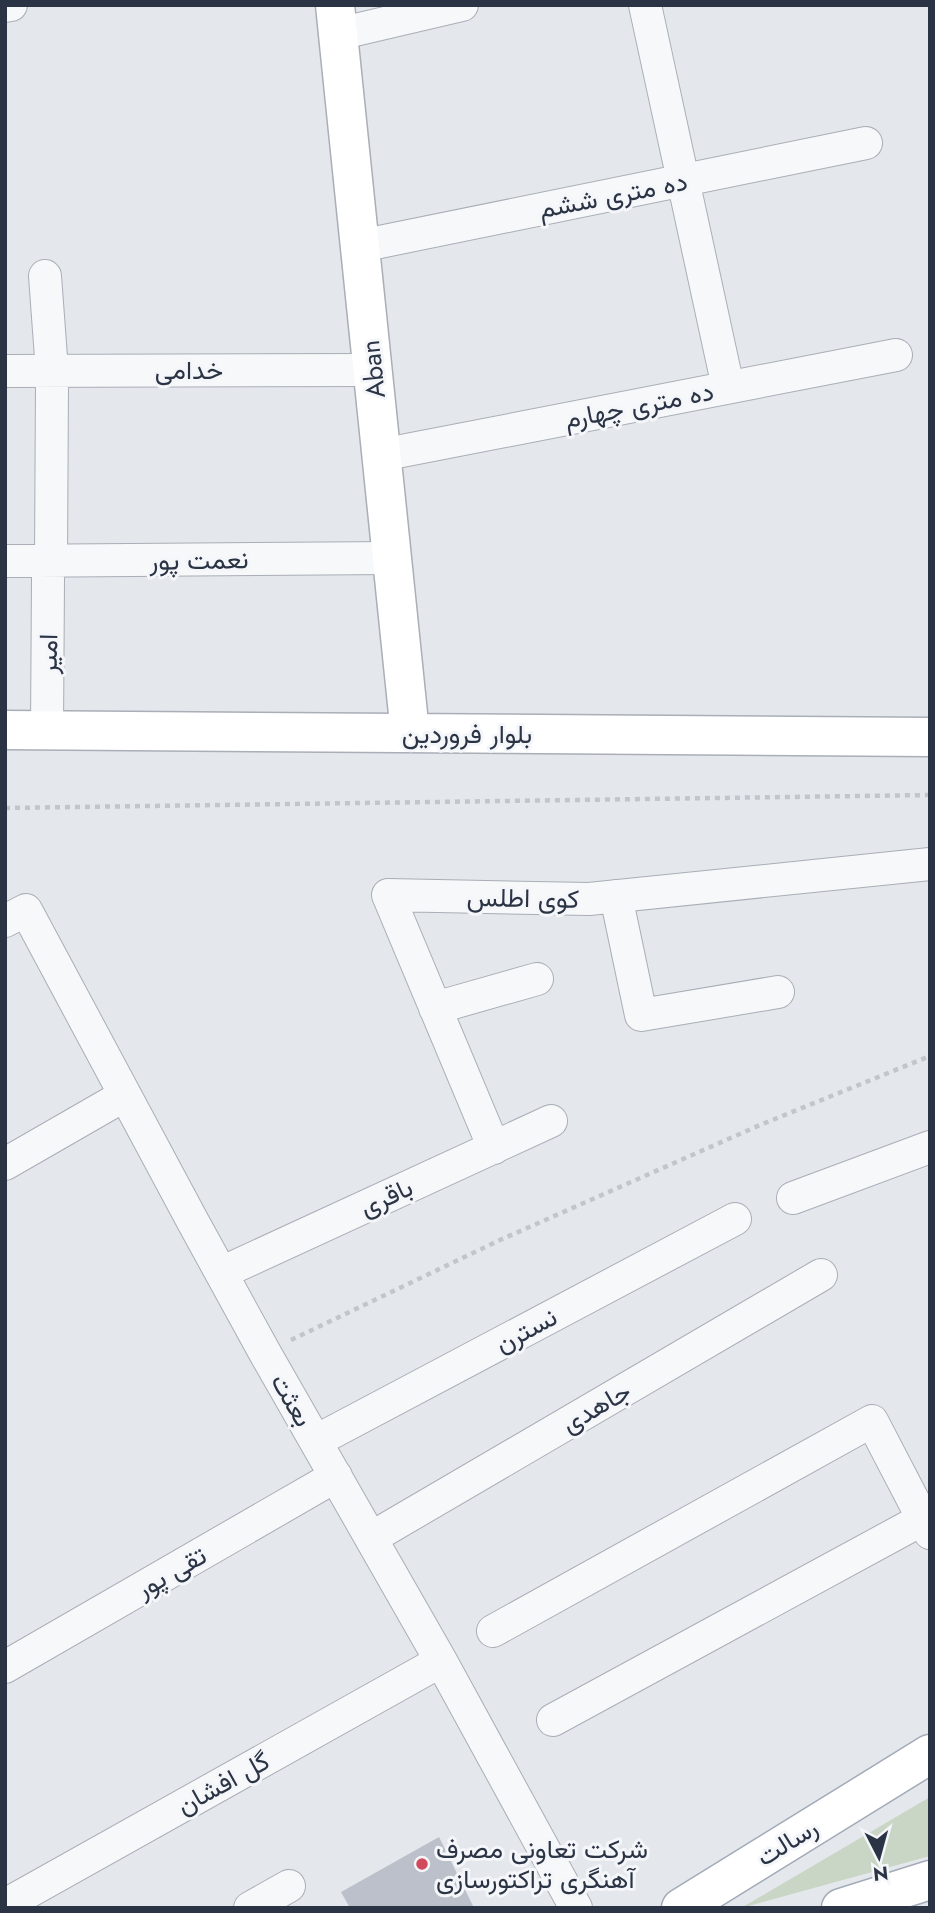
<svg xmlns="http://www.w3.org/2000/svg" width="935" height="1913" viewBox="0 0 935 1913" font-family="Jost,Vazirmatn,sans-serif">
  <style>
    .green { fill: #c9d6c5 }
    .building { fill: #bbc0ca }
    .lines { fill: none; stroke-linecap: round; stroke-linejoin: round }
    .street-casing { stroke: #a9aeb7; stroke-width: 34 }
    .secondary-casing { stroke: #a9aeb7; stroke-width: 41 }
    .primary-casing { stroke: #a3abb8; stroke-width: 41 }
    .path { stroke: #c2c5cb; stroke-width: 4.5; stroke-dasharray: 5 5; stroke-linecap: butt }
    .street { stroke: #f7f8fa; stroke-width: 32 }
    .secondary { stroke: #fff; stroke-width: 38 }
    .primary { stroke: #fff; stroke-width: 38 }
    .poi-dot { fill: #d1495b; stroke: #f4f6f9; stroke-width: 2.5 }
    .labels { text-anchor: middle; stroke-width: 6; stroke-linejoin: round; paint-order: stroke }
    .street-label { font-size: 26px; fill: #2b3445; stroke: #f4f6f9 }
    .poi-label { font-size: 26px; fill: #2b3445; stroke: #f4f6f9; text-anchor: start }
  </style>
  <rect width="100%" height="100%" fill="#e4e7ec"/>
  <path class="green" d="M930,1797V1856L741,1908Z"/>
  <path class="building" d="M439,1837L474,1908H350L341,1892Z"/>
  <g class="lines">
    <g class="street-casing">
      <path id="street" d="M645,5L728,387
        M5,6L11,5
        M338,34L462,5
        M360,246L866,143
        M45,276L52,371
        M5,371L373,370
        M381,455L896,355
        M5,561L392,558
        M51,561L52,382
        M47,730L48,578
        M616,896L641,1015L778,992
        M5,921L26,910L192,1220L265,1353L441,1661L576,1908
        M435,1008L537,979
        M494,1148L388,895L589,899L930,864
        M5,1164L125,1095
        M793,1198L930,1147
        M221,1273L551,1121
        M316,1441L735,1219
        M371,1538L821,1275
        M493,1631L872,1421L923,1519
        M5,1667L336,1476
        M553,1720L923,1519L930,1533
        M5,1905L441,1661
        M250,1908L289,1886"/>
    </g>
    <g class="secondary-casing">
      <path id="secondary" d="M335,5L410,733
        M5,730L930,737"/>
    </g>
    <g class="primary-casing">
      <path id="primary" d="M681,1908L930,1754
        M841,1908L930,1880"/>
    </g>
    <path class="path" d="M5,808L930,795
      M291,1340L500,1240L760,1125L930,1056"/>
    <use href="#street" class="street"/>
    <use href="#secondary" class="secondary"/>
    <use href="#primary" class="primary"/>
  </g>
  <circle class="poi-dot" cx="422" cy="1864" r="7"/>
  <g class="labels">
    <g class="street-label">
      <text transform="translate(613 195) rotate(-11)" y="9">ده متری ششم</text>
      <text transform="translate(373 369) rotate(-96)" y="9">Aban</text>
      <text x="189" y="379">خدامی</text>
      <text transform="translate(639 405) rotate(-11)" y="9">ده متری چهارم</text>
      <text transform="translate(199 560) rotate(-1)" y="9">نعمت پور</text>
      <text transform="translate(48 654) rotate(-89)" y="9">امیر</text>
      <text x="467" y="743">بلوار فروردین</text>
      <text transform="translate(523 898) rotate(1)" y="9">کوی اطلس</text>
      <text transform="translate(386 1197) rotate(-25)" y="9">باقری</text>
      <text transform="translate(526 1330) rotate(-28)" y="9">نسترن</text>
      <text transform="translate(292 1400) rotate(60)" y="9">بعثت</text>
      <text transform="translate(596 1407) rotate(-30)" y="9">جاهدی</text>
      <text transform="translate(171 1572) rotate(-30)" y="9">تقی پور</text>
      <text transform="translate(223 1783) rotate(-29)" y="9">گل افشان</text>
      <text transform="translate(787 1842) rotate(-32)" y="9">رسالت</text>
    </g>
    <g class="poi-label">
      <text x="436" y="1858">شرکت تعاونی مصرف<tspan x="436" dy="30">آهنگری تراکتورسازی</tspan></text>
    </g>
  </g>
  <rect width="935" height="1913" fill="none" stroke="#2b3445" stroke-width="14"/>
  <g transform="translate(879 1857) rotate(174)" stroke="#f4f6f9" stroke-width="5" paint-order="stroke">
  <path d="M0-5L12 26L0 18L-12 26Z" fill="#2b3445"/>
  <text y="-10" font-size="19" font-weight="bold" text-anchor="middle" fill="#2b3445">N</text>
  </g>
</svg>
